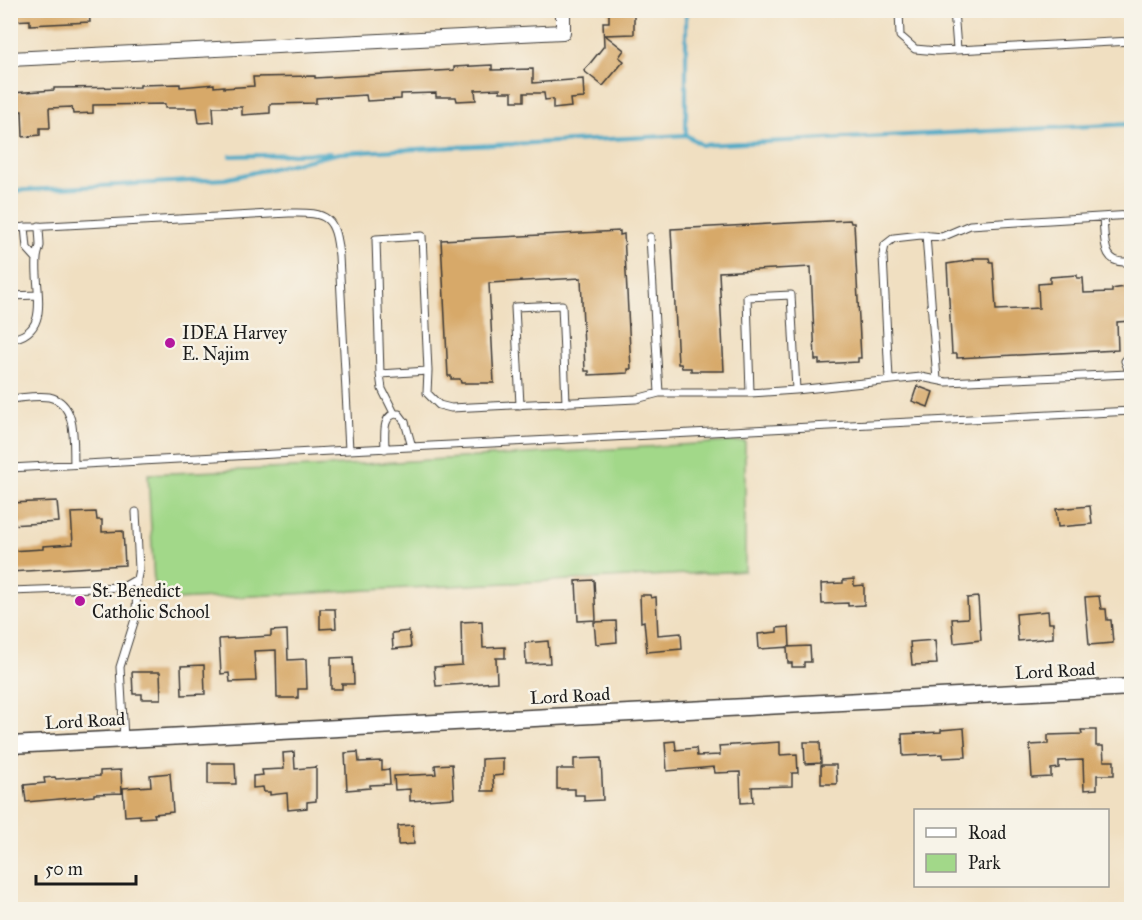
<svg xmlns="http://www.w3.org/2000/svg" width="1142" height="920" viewBox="0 0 1142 920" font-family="'IM FELL Great Primer',serif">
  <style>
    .green { fill: #a2d889; stroke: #5f7a52; stroke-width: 1.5 }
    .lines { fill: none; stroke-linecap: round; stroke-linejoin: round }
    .stream { stroke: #47a8c6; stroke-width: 4 }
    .building { fill: #d7a969 }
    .service-casing { stroke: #3c3935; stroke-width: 9 }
    .minor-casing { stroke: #3c3935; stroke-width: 16 }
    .tertiary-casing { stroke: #3c3935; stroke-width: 19 }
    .service { stroke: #fff; stroke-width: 7 }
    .minor { stroke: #fff; stroke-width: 14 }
    .tertiary { stroke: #fff; stroke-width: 16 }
    .poi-dot { fill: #b5179e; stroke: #f7f3e8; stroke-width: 2 }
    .labels { text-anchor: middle; stroke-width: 5; stroke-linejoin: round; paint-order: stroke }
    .poi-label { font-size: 18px; fill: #1c1c1c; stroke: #f7f3e8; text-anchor: start }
    .street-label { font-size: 18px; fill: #1c1c1c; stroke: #f7f3e8 }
  </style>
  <rect width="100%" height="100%" fill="#f7f3e8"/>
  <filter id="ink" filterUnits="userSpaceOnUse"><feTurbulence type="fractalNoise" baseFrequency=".0167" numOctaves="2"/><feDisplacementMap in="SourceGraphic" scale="12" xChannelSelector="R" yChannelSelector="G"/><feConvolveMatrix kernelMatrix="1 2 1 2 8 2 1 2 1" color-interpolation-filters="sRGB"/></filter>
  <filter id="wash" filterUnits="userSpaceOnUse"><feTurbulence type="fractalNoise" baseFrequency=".008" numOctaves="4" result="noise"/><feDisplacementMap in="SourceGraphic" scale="24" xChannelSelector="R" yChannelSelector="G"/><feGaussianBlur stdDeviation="1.35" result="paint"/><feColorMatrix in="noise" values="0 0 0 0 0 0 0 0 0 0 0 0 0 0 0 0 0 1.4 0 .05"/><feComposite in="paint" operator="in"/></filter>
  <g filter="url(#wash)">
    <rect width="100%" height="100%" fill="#f0dfc1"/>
    <path class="green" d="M745,441V571L155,601L148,474L313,467Z"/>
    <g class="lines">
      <path class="stream" d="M686,10V135L702,145L1132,124
        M230,156L331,153
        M10,191L225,179L340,153L686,135"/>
    </g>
    <g id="blocks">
      <path class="building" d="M10,10H89L90,22L30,25V20L10,21Z
        M609,10H634V34L605,35L624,50L619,57L624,61L603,86L584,71L604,46L603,22H609Z
        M492,65V70L533,69V83L583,79L584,98L570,99L571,107L553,109V99L545,100L544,93H524V101H512V92H500V89L475,90L476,100L457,101L456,97H436V93L401,94V99L367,101L366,95L316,98V103L270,104V113L242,115V107H213L214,122L199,123L197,108H165V104L93,105V113L73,114L72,107L49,108L50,128H40V135L23,137L22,111H14L12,93L54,90V88L140,87V85L180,84V87L214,84V87L224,86V88L254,86L253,77L315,76V78L454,70V67Z
        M850,220L851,223H854L861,358H858V362L819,364V360H815L811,267L719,272L724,371H691V368H682L681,364H678L671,229Z
        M620,231V235L624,234L631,369H628V373L589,375V371H585L581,278L489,283L494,383H461L460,379H451V376H448L441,240Z
        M973,258H989L990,262H993L996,310L1039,308L1038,284L1050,283V277L1077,275V278H1083L1084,293L1112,292V289L1131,286V321L1117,322L1118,350L957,358V354H952L947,264L974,260Z
        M917,386L933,392L928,407L912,401Z
        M57,501L59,522L10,525V503Z
        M1090,506L1092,524L1058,527L1056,509Z
        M96,512L97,520H102V532L123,531L125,565L10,572V551L43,549V546L73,544L71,513Z
        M854,579V586L864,585V605L848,606V603L822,604L821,584L843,583V580Z
        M594,580L596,620L578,621L576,581Z
        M640,595H650L651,598L656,597L658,635L681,633L682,649L647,652L644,621L641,622Z
        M1099,596L1101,609H1106L1107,620H1111L1113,643L1089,645L1085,597Z
        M978,597L981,640L954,643L952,619L968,618L967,598Z
        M320,609H335L336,628L320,629Z
        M1048,611L1049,623H1053V638L1018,641L1016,614Z
        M482,621L483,648L505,647V658H496L497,682L436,686L434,667L462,665L461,622Z
        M616,621L617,642L596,644L594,622Z
        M789,627L790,647L759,649L758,634L777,632V628Z
        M287,630L288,660L306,659L307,689H298V698H277L276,650L254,651L256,681L230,682L229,673L221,674L219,639L271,636V631Z
        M409,631L411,647L393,649L392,633Z
        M935,640L937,664L912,665L910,642Z
        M548,641L550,663L526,664L525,643Z
        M810,646L811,662H804V667H792V663H788L787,647Z
        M353,657L354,684H342V689H331V658Z
        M204,665L205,694L182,695L181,666Z
        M132,672H160L161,699H142V694H133Z
        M964,728L966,757L943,758V754L903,756L902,734L941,732V730Z
        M1081,730H1096V746H1103L1104,761H1114V775H1097V789L1084,790L1083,760L1059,761V768L1051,769V777L1032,778L1030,745L1048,744V735L1082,734Z
        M675,741L676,750L696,748L697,756L720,755L719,746L780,742V755L797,754L798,773H792V786L752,787L753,802L741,803L740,772L715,773L714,767L667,771L665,742Z
        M804,742H820L821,763L805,764Z
        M294,752L295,769L316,767V801L307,802V808L288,810L287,793L270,795V792H264L263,787L253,788V776L263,775L262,770L284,769L283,753Z
        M358,752L359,762L382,761V770L389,769L390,784L370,785V788L347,790L345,753Z
        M503,758V775L493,776L494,791H482V759Z
        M601,758L603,800L584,801V795H575V789H557V769H574V759Z
        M208,763H235L236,784H208Z
        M452,764L454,798L410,801V789L395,790L394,776L436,774L435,765Z
        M821,765H836L837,784H821Z
        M121,770L122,793L94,794V796L26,802L24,785L45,783L44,778L55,777L56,779L100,776V771Z
        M170,773L173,812L154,814L155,817L140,818V815L125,816L123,788L151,786L150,775Z
        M413,825L414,844L398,845V826Z"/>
    </g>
  </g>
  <g filter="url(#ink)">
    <use href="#blocks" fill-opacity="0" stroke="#3c3935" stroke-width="1.5"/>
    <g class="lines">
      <g class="service-casing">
        <path id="service" d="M899,10L900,36L915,49L937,51L1132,41
          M954,10L957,49
          M899,12L918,10
          M1103,217C1105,239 1101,268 1132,261
          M25,227L27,248L36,258
          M10,228L289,213C329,212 335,217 339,256L349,450L10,468
          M926,235L937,380
          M650,237L659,393
          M10,296L38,295
          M10,339C53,333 34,289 37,259C37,255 39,250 40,246C40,239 39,233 39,226
          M428,371L380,374L376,239L422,236L428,371L427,393L439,405L451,408L636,399L659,393H750L796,390L921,377L946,382L1129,374L1132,375
          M380,374L382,389L394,413
          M1131,377L1125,361L1132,353
          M889,379L883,255L885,245L894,238L921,235L942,237L970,225L1132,215
          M750,393L747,297L791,295L796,390
          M10,399C23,398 37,395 49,397C78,403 73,443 74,464
          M520,405L515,307L562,305L566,403
          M385,449C385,437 381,412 399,414L405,422L412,447
          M349,450L1132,411
          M10,591L123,587L137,579L139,569L136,512
          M124,739L120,667L136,616L137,579"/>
      </g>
      <g class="minor-casing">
        <path id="minor" d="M10,59L563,32V10"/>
      </g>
      <g class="tertiary-casing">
        <path id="tertiary" d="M10,745L1132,687"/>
      </g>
      <use href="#service" class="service"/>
      <use href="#minor" class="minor"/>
      <use href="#tertiary" class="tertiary"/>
    </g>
  </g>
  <g class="poi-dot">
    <circle cx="170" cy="343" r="6"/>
    <circle cx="80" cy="601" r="6"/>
  </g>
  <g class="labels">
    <g class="poi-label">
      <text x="182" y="339">IDEA Harvey<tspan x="182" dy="21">E. Najim</tspan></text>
      <text x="92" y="597">St. Benedict<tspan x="92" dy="21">Catholic School</tspan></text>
    </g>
    <g class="street-label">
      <text transform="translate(1055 671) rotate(-3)" y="6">Lord Road</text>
      <text transform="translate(570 696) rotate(-3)" y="6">Lord Road</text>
      <text transform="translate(85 721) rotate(-3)" y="6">Lord Road</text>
    </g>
  </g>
  <rect width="1142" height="920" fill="none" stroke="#f7f3e8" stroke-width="36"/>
  <rect x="914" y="809" width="195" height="78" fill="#f7f3e8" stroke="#9f9d96" stroke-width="1.5"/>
  <rect x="926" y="828" width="30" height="9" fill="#ffffff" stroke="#9f9d96" stroke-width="1.5"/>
  <text x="968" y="839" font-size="18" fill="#1c1c1c">Road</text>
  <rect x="926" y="854" width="30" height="18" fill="#a2d889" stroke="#9f9d96" stroke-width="1.5"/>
  <text x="968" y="869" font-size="18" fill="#1c1c1c">Park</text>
  <path d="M36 875v9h100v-9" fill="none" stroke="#1c1c1c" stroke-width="3"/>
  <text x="45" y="875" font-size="18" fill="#1c1c1c" stroke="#f7f3e8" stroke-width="4.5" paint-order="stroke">50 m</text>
</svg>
